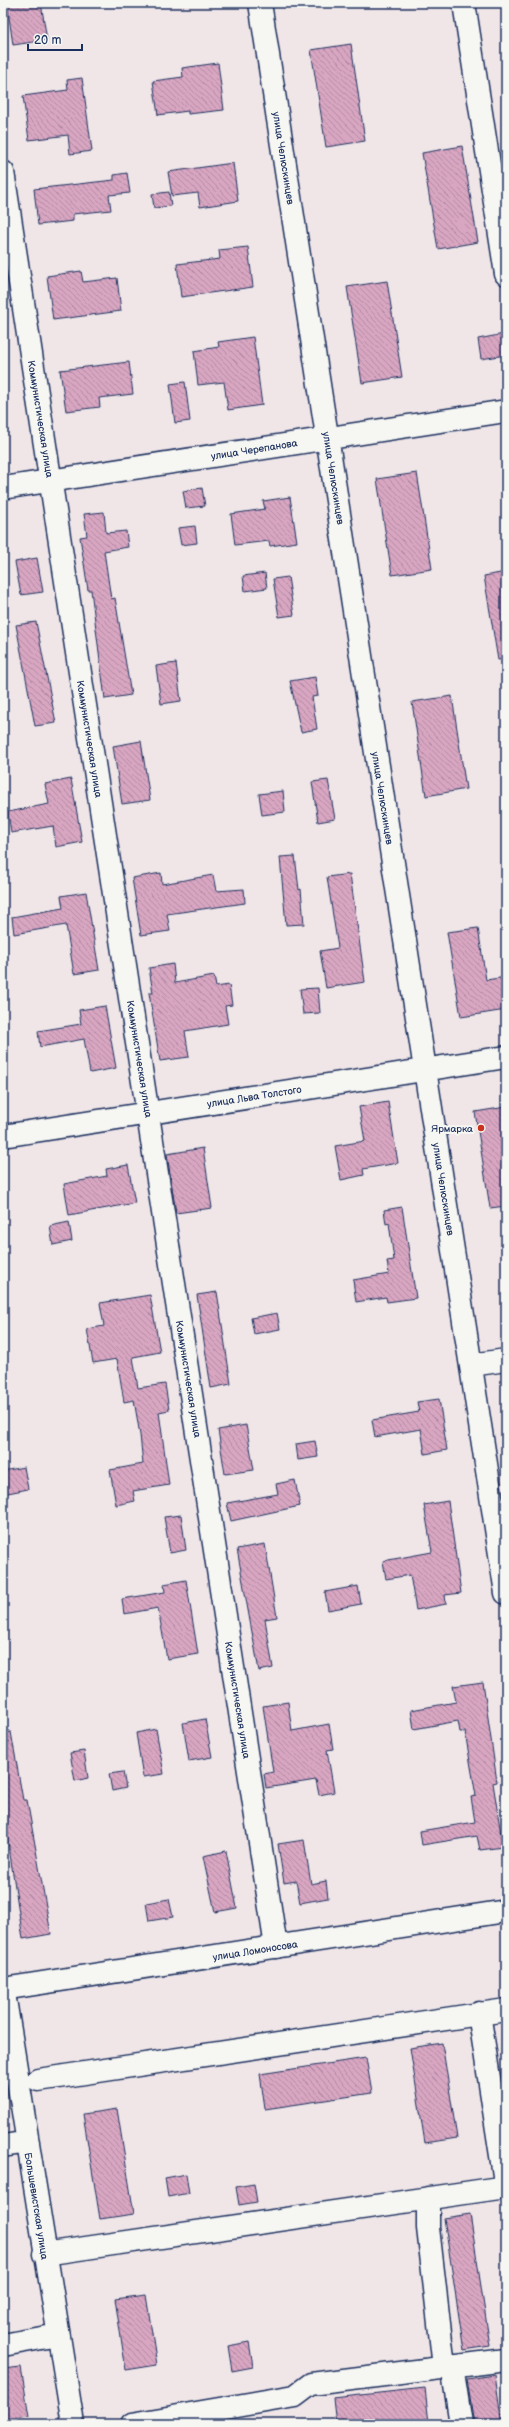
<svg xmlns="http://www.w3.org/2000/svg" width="509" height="2427" viewBox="0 0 509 2427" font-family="'Balsamiq Sans',sans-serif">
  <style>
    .building { fill: url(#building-back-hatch); stroke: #1b2f5e }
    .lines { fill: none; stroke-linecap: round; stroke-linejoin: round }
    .minor-casing { stroke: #1b2f5e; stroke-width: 25 }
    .major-casing { stroke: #1b2f5e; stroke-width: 25 }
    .minor { stroke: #f6f6f2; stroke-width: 22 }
    .major { stroke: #f6f6f2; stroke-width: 22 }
    .poi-dot { fill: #c8321e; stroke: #f6f6f2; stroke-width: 1.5 }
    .labels { text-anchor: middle; stroke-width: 4; stroke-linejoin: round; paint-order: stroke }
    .street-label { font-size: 10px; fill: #1b2f5e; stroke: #f6f6f2 }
    .poi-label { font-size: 10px; fill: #1b2f5e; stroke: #f6f6f2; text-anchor: end }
  </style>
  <defs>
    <pattern id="building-back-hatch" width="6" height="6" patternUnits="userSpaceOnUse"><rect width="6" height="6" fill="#d9a6c2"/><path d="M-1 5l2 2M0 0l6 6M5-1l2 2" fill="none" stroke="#af88a1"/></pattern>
  </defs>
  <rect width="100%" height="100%" fill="#f0e6e8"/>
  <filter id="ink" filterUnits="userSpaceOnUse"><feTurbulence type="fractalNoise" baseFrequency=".025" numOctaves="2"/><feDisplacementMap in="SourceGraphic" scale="8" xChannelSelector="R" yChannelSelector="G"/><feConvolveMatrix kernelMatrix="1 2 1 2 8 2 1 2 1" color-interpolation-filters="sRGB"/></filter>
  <g filter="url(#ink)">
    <path class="building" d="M7,3H41L47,40L13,45Z
      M351,44L365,141L326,147L311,50Z
      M218,63L224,110L188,114V111L158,115L153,81L183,77L182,68Z
      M82,78L92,151L70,154L68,135L29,140L23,96L68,90L67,80Z
      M462,146L478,242L438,249L422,153Z
      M233,163L238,201L200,207L198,193L172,196L168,172Z
      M127,173L130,193L109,195L111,210L73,214V221L38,225L34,189L114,180V175Z
      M169,192L171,206L154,208L152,194Z
      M248,247L253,287L181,297L177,264L220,259L219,250Z
      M81,271L83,282L117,278L121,311L53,320L47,276Z
      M387,281L402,377L362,383L347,287Z
      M504,334L506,355L481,359L478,339Z
      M253,337L262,405L228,410L224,382L198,385L194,351L219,347L218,342Z
      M129,362L133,394L99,398L100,407L66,411L60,370Z
      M185,382L190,421L175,423L170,384Z
      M417,473L432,569L392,575L377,479Z
      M202,488L205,506L186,508L183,491Z
      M290,497L297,542L270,546L269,541L235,545L231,514L265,509L263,501Z
      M104,512L106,533L126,531L128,547L104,551L111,599L115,598L131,695L105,699L91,590H88L80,537L87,536L84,514Z
      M195,526L197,543L181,545L178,528Z
      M37,558L43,592L21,595L15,562Z
      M506,572V659L498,660L484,576Z
      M265,573L267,588L245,591L243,576Z
      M288,577L294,615L279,617L273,579Z
      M36,622L56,723L35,726L16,625Z
      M176,663L181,701L161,704L156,666Z
      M315,677L318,696L312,697L317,729L301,732L290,681Z
      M452,696L466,789L426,796L412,702Z
      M141,741L150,800L122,804L113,746Z
      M71,779L82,842L56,847L53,826L11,833L8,812L49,804L45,784Z
      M328,780L335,819L318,822L312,782Z
      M283,791L285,812L262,815L259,794Z
      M295,856L299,890L301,889L304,924L286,925L280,857Z
      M161,873L162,884L213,875L216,891L244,889L245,903L167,914L170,931L141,935L132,878Z
      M350,874L365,982L326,988L320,951L338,948L327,877Z
      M86,892L99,970L74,974L66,925L14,934L12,917L63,908L61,896Z
      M478,928L486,980L506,977V1010L461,1017L447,932Z
      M173,964L175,983L214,976L216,987L229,985L232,1005L225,1006L228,1024L185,1031L189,1057L160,1061L149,993H153L149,968Z
      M318,988L320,1013L303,1014L300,989Z
      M105,1006L116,1068L90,1073L84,1039L40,1047L38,1031L81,1024L79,1010Z
      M388,1102L398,1163L363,1169L364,1175L341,1180L335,1146L365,1141L359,1107Z
      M506,1107V1206L490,1208L475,1112Z
      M203,1148L212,1208L176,1213L167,1154Z
      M128,1165L135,1203L69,1215L64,1184L107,1176L106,1169Z
      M402,1207L416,1298L387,1302L386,1297L356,1302L353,1280L389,1274L387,1261L394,1260L389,1223L386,1224L384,1210Z
      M69,1222L72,1241L53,1245L50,1226Z
      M217,1292L231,1384L211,1388L197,1295Z
      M150,1295L160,1352L133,1357L138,1388L165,1384L169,1410L159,1412L169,1485L133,1491L135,1501L116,1505L110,1470L143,1464L140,1435L134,1400L124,1402L117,1359L93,1363L87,1329L104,1326L100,1303Z
      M277,1313L280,1329L254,1334L251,1318Z
      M439,1399L447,1450L425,1454L421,1429L375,1437L372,1420L419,1412L417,1402Z
      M246,1425L254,1470L225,1474L218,1430Z
      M315,1441L318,1457L298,1460L296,1444Z
      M24,1467L28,1489L3,1494V1471Z
      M295,1480L300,1506L231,1521L227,1503L278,1494L276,1484Z
      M448,1501L461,1593L445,1595L446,1604L416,1610L410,1575L386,1579L383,1561L432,1552L424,1505Z
      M181,1515L186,1550L170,1553L164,1517Z
      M265,1544L277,1617L265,1619L273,1668L259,1671L237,1549Z
      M186,1580L198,1654L167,1659L158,1608L124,1614L122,1599L165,1592L164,1584Z
      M358,1586L361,1604L328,1610L325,1592Z
      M483,1682L497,1782L493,1783L503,1847L480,1850L477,1836L422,1845L420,1831L475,1822L471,1797L476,1796L465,1732H460L458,1721L414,1729L411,1710L456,1702L453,1686Z
      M288,1702L292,1731L329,1724L333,1749L327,1750L334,1792L319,1795L316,1780L266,1788L264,1774L273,1772L263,1706Z
      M205,1719L212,1757L189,1761L183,1723Z
      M156,1729L164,1774L143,1777L136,1733Z
      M11,1732L23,1800H27L51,1934L23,1939L3,1809V1733Z
      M84,1751L88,1778L75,1781L70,1753Z
      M123,1772L126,1788L112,1791L109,1774Z
      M304,1840L311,1884L326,1881L328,1898L300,1903L296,1881L284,1883L278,1844Z
      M226,1851L237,1908L215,1912L203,1856Z
      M169,1899L173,1917L149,1921L146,1903Z
      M442,2043L457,2138L425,2143L410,2048Z
      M366,2058L372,2093L265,2109L260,2074Z
      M117,2109L134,2214L100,2219L83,2114Z
      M186,2174L189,2193L168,2197L165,2178Z
      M254,2184L257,2202L239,2205L236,2187Z
      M470,2214L490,2346L464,2350L444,2218Z
      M146,2295L157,2365L126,2370L115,2299Z
      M249,2342L253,2367L232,2371L228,2346Z
      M21,2367L29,2416L3,2419V2369Z
      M495,2375L502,2424H474L467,2379Z
      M425,2388L429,2423L336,2424L333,2398Z"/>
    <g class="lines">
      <g class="minor-casing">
        <path id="minor" d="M260,3L506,1593
          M464,3L506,274
          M3,172L276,1947
          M3,488L506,411
          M3,1136L506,1057
          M471,1365L506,1360
          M3,1987L73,2424
          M479,2013L506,2188
          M38,2080L506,2010
          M3,2146L28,2142
          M428,2198V2228L444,2367
          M44,2254L506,2187
          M3,2345L58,2335
          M452,2366L461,2424
          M132,2424L295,2396L311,2384L506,2360"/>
      </g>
      <g class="major-casing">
        <path id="major" d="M3,1989L506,1911"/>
      </g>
      <use href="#minor" class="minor"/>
      <use href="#major" class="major"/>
    </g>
  </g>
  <circle class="poi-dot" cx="481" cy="1128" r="4"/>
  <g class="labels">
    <g class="street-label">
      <text transform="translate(284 158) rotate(81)" y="4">улица Челюскинцев</text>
      <text transform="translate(41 419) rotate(81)" y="4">Коммунистическая улица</text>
      <text transform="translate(254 449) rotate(-9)" y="4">улица Черепанова</text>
      <text transform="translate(334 478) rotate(81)" y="4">улица Челюскинцев</text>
      <text transform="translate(90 739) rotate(81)" y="4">Коммунистическая улица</text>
      <text transform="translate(383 798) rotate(81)" y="4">улица Челюскинцев</text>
      <text transform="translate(140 1059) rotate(81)" y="4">Коммунистическая улица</text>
      <text transform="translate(254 1096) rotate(-9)" y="4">улица Льва Толстого</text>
      <text transform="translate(444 1189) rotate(81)" y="4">улица Челюскинцев</text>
      <text transform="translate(189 1379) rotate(81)" y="4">Коммунистическая улица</text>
      <text transform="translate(238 1700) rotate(81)" y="4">Коммунистическая улица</text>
      <text transform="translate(255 1950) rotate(-9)" y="4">улица Ломоносова</text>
      <text transform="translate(37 2206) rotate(81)" y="4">Большевистская улица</text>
    </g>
    <g class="poi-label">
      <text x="473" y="1132">Ярмарка</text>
    </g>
  </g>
  <rect width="509" height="2427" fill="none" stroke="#f6f6f2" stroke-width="16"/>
  <rect x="8" y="8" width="493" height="2411" fill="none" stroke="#1b2f5e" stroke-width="1.5" filter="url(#ink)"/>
  <path d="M28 44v6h54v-6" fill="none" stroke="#1b2f5e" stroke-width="2"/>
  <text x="34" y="44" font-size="12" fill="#1b2f5e" stroke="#f6f6f2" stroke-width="3" paint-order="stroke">20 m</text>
</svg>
